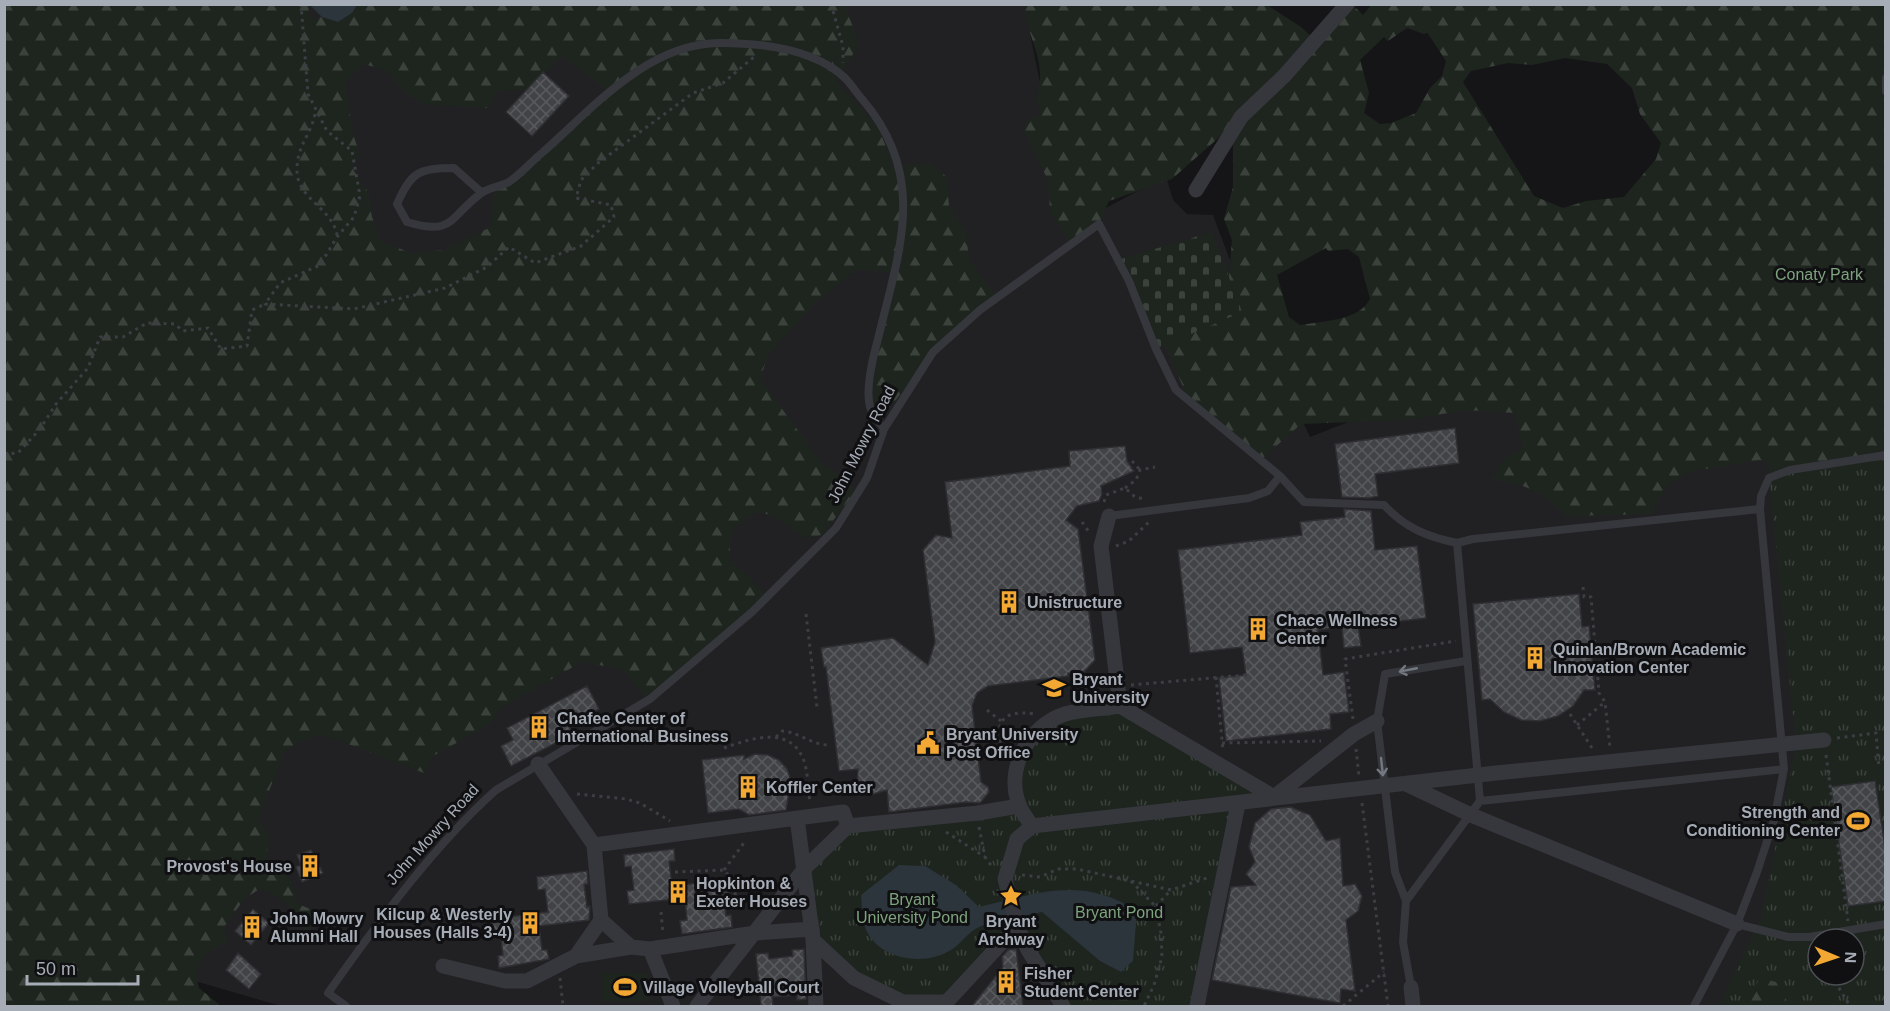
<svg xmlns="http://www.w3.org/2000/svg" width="1890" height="1011" viewBox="0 0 1890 1011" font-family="Helvetica,sans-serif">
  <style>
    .built { fill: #212124; fill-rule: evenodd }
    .grass { fill: url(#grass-tufts); fill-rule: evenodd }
    .forest { fill: url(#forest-firs); fill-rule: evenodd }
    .cemetery { fill: url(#cemetery-stones) }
    .pitch { fill: #1d251e }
    .water { fill: #2b353b }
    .building { fill: url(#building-cross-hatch); stroke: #2f2f33; stroke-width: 1.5 }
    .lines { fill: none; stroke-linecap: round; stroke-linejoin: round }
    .path { stroke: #3c3e43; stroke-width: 3; stroke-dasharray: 3 4.5; stroke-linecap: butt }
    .lane { stroke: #36373c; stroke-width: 8 }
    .street { stroke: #36373c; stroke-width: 15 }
    .oneway { stroke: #747880 }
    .labels { text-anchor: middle; stroke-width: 6; stroke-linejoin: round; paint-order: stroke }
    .park-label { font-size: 16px; fill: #7ea27e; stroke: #101012 }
    .street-label { font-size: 16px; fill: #a7adb7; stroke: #101012 }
    .poi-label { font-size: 16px; font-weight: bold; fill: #a7adb7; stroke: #101012; text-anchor: start }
  </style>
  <defs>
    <pattern id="grass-tufts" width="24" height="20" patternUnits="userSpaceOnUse" patternTransform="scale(1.5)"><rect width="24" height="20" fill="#1d251e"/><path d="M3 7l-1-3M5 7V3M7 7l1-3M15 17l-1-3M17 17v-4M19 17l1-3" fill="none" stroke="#3b423c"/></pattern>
    <pattern id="forest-firs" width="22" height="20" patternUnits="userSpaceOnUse" patternTransform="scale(1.5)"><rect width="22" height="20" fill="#1d251e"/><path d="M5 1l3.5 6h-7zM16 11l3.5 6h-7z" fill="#3b423c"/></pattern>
    <pattern id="cemetery-stones" width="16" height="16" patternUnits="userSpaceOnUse" patternTransform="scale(1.5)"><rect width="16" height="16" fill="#1d251e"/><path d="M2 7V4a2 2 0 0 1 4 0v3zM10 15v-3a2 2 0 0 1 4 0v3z" fill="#3b423c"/></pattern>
    <pattern id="building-cross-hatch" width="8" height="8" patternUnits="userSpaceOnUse" patternTransform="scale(1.5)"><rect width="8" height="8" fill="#414347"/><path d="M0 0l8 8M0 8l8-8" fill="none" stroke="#5a5b5f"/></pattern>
  </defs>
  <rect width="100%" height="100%" fill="#151517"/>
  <path class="built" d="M295,5H1024L1070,227L1166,176L1173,200L1187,214L1213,215L1245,300L1310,437L1590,327L1885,5V1006H281L174,975ZM1818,939H1854V975H1818Z"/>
  <path class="grass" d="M1885,11V1006H1719L1761,918L1796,745L1769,478L1766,378ZM1818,939H1854V975H1818Z
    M1120,706L1274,797L1237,804L1197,1006H1063L1017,927L946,1002H903L854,978L813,940L805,868L848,826L1019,806L1014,774L1044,724Z"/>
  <path class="forest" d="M353,4L844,5L860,44L835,80L878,127L894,167L928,163L946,176L949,206L966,232L969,260L996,296L942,338L887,412L873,401L876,356L894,296L891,272L855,270L814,304L768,355L760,379L824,466L847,478L855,492L822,535L807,538L775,517L759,511L732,529L729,558C741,572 758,582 766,599L647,698L622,669L582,662L500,708L490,724L433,756L424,773L325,735L310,737L285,750L258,819L269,838C263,868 273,859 288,877C293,883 295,896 298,904L315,911L310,930L306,932C296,911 283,895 260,889L245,898L224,927L227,942L207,953L195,971L199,988L221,1006H5V5H308L310,20L346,10ZM562,56L609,91L511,182L494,189L491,227L444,250L411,253L381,241L372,217L368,192L352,168L360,155L353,134L345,82L363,64L387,70L404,91L421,104L488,108L498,90H528Z
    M1372,4L1885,5V452L1780,470L1760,460L1687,472L1666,486L1651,514L1567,516C1541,492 1528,484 1492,480L1504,459L1523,449L1516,413L1466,410L1406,420L1301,424L1262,459L1188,398L1159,332L1228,287L1232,240L1224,219L1233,187V146L1225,132L1172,179L1109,201L1098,226L1069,240L1050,210L1048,180L1024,132L1026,122L1040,115L1041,110C1034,98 1041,86 1040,73C1039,49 1025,28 1024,5H1267L1301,27L1315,40L1353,5L1363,15ZM1407,28L1424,34L1427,32L1446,61L1442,76L1430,88L1416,113L1391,123L1380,124L1364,113L1369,93L1360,60L1384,37L1388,41ZM1565,58L1607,64L1632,88L1640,114L1661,143L1656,159L1624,197L1586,201L1563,208L1534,196L1463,82L1471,71L1508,63L1532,65ZM1326,248L1328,251L1348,249L1359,257L1370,299C1359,321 1323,321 1300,325L1289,317L1277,275Z
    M1760,978L1776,982L1790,1006H1743Z"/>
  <path class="cemetery" d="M1212,232L1242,312L1156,349L1118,260Z"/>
  <path class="pitch" d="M603,973L648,974V1001H602Z"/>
  <path class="water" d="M310,5H357L352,13L338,22L322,17Z
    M899,865L925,866L956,885L979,907C1036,893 1083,875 1137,911L1133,961L1121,972L1100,961L1042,912C1022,917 997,920 979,927C969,931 961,944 951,950C924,967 877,960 865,927C862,918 862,905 861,895Z"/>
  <path class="building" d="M543,72L569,96L532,136L506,112Z
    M1455,428L1459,463L1375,474L1378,496L1369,498L1342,497L1335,444Z
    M1125,446L1127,461L1134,471L1101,486L1102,494L1099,501L1077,506L1066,520L1078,529L1095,660L1082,674L1068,673V676L988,686L977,693L972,706L981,782L988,787L989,792L980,803L966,802L889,812L887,790L870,795L857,785L858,769L839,771L826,667H824L821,648L893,638L928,665L935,642L923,550L936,535L952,538L945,482L1070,466L1069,451Z
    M1344,509L1371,511L1375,550L1417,546L1426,618L1358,626L1361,646L1344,648L1342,627L1318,630L1323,675L1344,672L1349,712L1330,714L1331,729L1226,741L1219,678L1246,675L1242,647L1190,653L1178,550L1302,535L1300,522L1345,517Z
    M1579,594L1582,627L1589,626L1595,690H1584L1573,706L1558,716L1540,721L1521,720L1504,712L1490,699L1482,700L1473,604Z
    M587,686L599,709L568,725L573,734L511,766L501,746L513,740L507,728Z
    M755,754L768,755L779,760L787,769L791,781L786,810L749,815L739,809L708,813L702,760L744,755V759Z
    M1875,781L1886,854V901L1848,906L1831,787Z
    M1290,807L1310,815L1326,841L1340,838L1343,886L1355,884L1362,896L1358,911L1346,920L1355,991L1341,989L1340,1003L1212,980L1231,887L1256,885L1246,874L1255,862L1249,847L1255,823L1271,809Z
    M674,849L675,861H669L672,886L728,880L729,893H724L726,916L731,915L732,927L682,934L680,921L687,920L685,898L629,904L627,891L634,890L631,866L625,867L624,855Z
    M311,850L323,873L302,882L296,867L301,865L297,855Z
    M587,871L588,884H584L587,907L590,906L589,920L539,926L542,950H547L549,959L499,968L498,956L503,955L500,931L494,932L492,919L548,912L545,889L538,890L537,877Z
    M253,909L269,923L251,945L235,931Z
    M804,949L806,999L797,1000V995L772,997L773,1006H761L756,954L768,953L769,959L793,956L792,950Z
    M1016,949L1023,1006H972L1003,967L1002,957L1008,950Z
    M238,953L261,974L249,989L226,970Z"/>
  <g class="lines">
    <path class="path" d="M301,4L308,94L327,131L352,151L360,196L354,217L337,237L320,265L280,283L265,304L354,309L445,288L487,267L509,247L535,263L581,246L614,217L611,205L576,198L581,180L598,163L693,93L723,83L755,56
      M831,4L843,46V63
      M315,114C310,137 297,145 297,170C296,198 333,209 337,235
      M4,454L18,453L40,429L56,404L88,368L100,337H123L147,323L175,324L183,331L208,328L221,349L247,346L252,310L265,304
      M1132,461L1140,470
      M1125,488L1136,480L1140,470L1155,467
      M1104,502L1106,495L1125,488L1135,497L1144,499
      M1082,522L1089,532
      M1116,546L1129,541L1149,522
      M1583,587L1584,597H1591L1599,693L1605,702L1610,748
      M806,614L817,707
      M1216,677L1223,750
      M1131,685L1246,675
      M987,710L1001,721
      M1570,714L1592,748
      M1353,719L1345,659L1456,641
      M1577,725L1605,702
      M776,737L782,731C799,732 811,745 829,745
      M1837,738L1876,733L1879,768
      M1222,743L1321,741
      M724,748C752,738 793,724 805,764C808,776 808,790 810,802
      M1356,749L1359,776
      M1826,755L1848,921
      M1005,757C993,727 998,708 1035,714
      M577,794L626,799L640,803L670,821
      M1362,803L1388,1006
      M979,827L985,857L993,868
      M946,832L985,857
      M724,870L746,840
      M675,872L724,870L734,882L736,903H759
      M1022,875L1040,877L1058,869H1077L1171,890L1210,877
      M1131,881L1156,907L1161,933L1162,957L1154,985L1144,1006
      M1156,906L1171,890
      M661,912L663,934
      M1814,947L1818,953
      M1831,975L1850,1006
      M560,978L563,1006
      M1343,1006L1384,972"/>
    <path class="lane" d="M1886,78V91
      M481,192L454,168C419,168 411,172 397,204L407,222C453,236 449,218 480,194C488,187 500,187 509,182C521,174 532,161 543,152C593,108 648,43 720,43C760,43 814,49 845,78C851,84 856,92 862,99C929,177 899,251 878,339C873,357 865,388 870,407C872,414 880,423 884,429
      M1760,509L1761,496L1769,478L1790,470L1886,455
      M1109,516L1249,498L1268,491L1280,476
      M1457,543L1473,539L1760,509L1784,769L1774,820L1757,872L1737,924L1694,1006
      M1480,801L1784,769
      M1737,924L1788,937H1809L1886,924
      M1411,987L1403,942L1406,901L1395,872L1377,721L1385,674L1466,661
      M346,1006L328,993C376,925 434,845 496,790L650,699L752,612L836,528L867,478L884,429L933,352L980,310L1099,224L1129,281L1156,349L1176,390L1280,476L1304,502L1384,505C1405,528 1428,537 1457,543L1480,801L1406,901"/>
    <path class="street" d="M1196,190L1241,117L1285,75L1347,4
      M1120,706L1274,797L1354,734L1377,721
      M538,764L594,845L601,920L631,947
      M1408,785L1471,815L1737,924
      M797,818L813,940L816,1006
      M1032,826L1496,773L1824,740
      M594,845L843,812L848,826L978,813L1019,806
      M650,949L673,1006
      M576,956L601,920
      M443,966L505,981H527L576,956L631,947L650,949L755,933L812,929L813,940L854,978L903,1002H946
      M1411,987L1413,1006
      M697,1006L805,868L848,826
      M943,1006L1017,926
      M1063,1006L1028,950L1017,926L1005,879L1017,839L1032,826C1028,820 1023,814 1020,807C1004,770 1028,726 1065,714C1081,709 1102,709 1120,706L1101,546L1109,516
      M1197,1006L1238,804"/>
  </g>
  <defs><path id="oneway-shaft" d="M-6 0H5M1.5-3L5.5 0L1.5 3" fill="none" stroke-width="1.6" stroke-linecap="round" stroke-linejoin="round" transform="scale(1.5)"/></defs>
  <g class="oneway">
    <use href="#oneway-shaft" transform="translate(1408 670) rotate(169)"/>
    <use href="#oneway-shaft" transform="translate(1382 767) rotate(84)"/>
  </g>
  <defs>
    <g id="building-bare" transform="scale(1.8)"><path d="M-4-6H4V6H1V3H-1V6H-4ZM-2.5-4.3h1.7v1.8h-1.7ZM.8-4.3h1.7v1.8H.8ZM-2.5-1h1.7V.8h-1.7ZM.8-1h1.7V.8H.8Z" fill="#f2a832" stroke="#101012" stroke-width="2.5" paint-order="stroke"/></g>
    <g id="university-bare" transform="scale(1.8)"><path d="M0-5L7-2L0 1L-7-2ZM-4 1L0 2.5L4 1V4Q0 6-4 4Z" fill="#f2a832" stroke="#101012" stroke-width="2.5" paint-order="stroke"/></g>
    <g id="civic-bare" transform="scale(1.8)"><path d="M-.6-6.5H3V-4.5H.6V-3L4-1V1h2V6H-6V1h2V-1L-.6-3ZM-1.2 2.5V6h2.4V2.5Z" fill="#f2a832" stroke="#101012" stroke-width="2.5" paint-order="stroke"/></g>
    <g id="stadium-bare" transform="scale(1.8)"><path d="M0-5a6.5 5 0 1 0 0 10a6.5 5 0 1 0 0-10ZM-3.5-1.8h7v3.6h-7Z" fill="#f2a832" stroke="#101012" stroke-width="2.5" paint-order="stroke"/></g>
    <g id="sight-bare" transform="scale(1.8)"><path d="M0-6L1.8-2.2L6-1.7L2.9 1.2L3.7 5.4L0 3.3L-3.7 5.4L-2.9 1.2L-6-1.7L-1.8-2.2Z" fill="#f2a832" stroke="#101012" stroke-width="2.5" paint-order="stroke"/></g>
  </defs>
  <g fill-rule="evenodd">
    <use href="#building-bare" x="1009" y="602"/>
    <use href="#building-bare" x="1258" y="629"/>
    <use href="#building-bare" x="1535" y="658"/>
    <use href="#university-bare" x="1054" y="688"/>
    <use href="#building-bare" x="539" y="727"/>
    <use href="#civic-bare" x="928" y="743"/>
    <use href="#building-bare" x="748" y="787"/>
    <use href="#stadium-bare" x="1858" y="821"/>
    <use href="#building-bare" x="310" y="866"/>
    <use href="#building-bare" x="678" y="892"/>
    <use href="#sight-bare" x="1011" y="896"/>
    <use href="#building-bare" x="530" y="923"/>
    <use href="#building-bare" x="252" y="927"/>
    <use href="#building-bare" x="1006" y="982"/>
    <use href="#stadium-bare" x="625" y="987"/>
  </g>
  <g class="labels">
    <g class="park-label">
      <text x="1819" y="280">Conaty Park</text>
      <text x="912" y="905">Bryant<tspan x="912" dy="18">University Pond</tspan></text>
      <text x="1119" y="918">Bryant Pond</text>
    </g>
    <g class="street-label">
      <text transform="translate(861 444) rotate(-63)" y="6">John Mowry Road</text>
      <text transform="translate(432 834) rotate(-48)" y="6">John Mowry Road</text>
    </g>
    <g class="poi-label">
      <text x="1027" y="608">Unistructure</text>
      <text x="1276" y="626">Chace Wellness<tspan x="1276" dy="18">Center</tspan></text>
      <text x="1553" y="655">Quinlan/Brown Academic<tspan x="1553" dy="18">Innovation Center</tspan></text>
      <text x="1072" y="685">Bryant<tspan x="1072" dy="18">University</tspan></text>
      <text x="557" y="724">Chafee Center of<tspan x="557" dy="18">International Business</tspan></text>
      <text x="946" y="740">Bryant University<tspan x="946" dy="18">Post Office</tspan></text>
      <text x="766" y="793">Koffler Center</text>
      <text x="1840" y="818" text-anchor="end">Strength and<tspan x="1840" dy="18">Conditioning Center</tspan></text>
      <text x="292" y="872" text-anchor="end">Provost's House</text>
      <text x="696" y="889">Hopkinton &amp;<tspan x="696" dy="18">Exeter Houses</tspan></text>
      <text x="512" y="920" text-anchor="end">Kilcup &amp; Westerly<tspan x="512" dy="18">Houses (Halls 3-4)</tspan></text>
      <text x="270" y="924">John Mowry<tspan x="270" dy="18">Alumni Hall</tspan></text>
      <text x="1011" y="927" text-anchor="middle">Bryant<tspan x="1011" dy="18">Archway</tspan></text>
      <text x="1024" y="979">Fisher<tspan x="1024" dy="18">Student Center</tspan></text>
      <text x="643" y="993">Village Volleyball Court</text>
    </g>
  </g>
  <rect width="1890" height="1011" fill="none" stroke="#a7adb7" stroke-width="12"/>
  <g transform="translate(1836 957) rotate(92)"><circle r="28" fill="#101012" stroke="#4c4f54" stroke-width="1.5"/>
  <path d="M0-4.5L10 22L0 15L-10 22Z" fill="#f2a832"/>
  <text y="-9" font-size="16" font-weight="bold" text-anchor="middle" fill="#a7adb7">N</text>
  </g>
  <path d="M27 975v9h111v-9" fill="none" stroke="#a7adb7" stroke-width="3"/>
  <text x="36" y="975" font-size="18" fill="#a7adb7" stroke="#101012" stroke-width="4.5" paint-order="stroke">50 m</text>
</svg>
